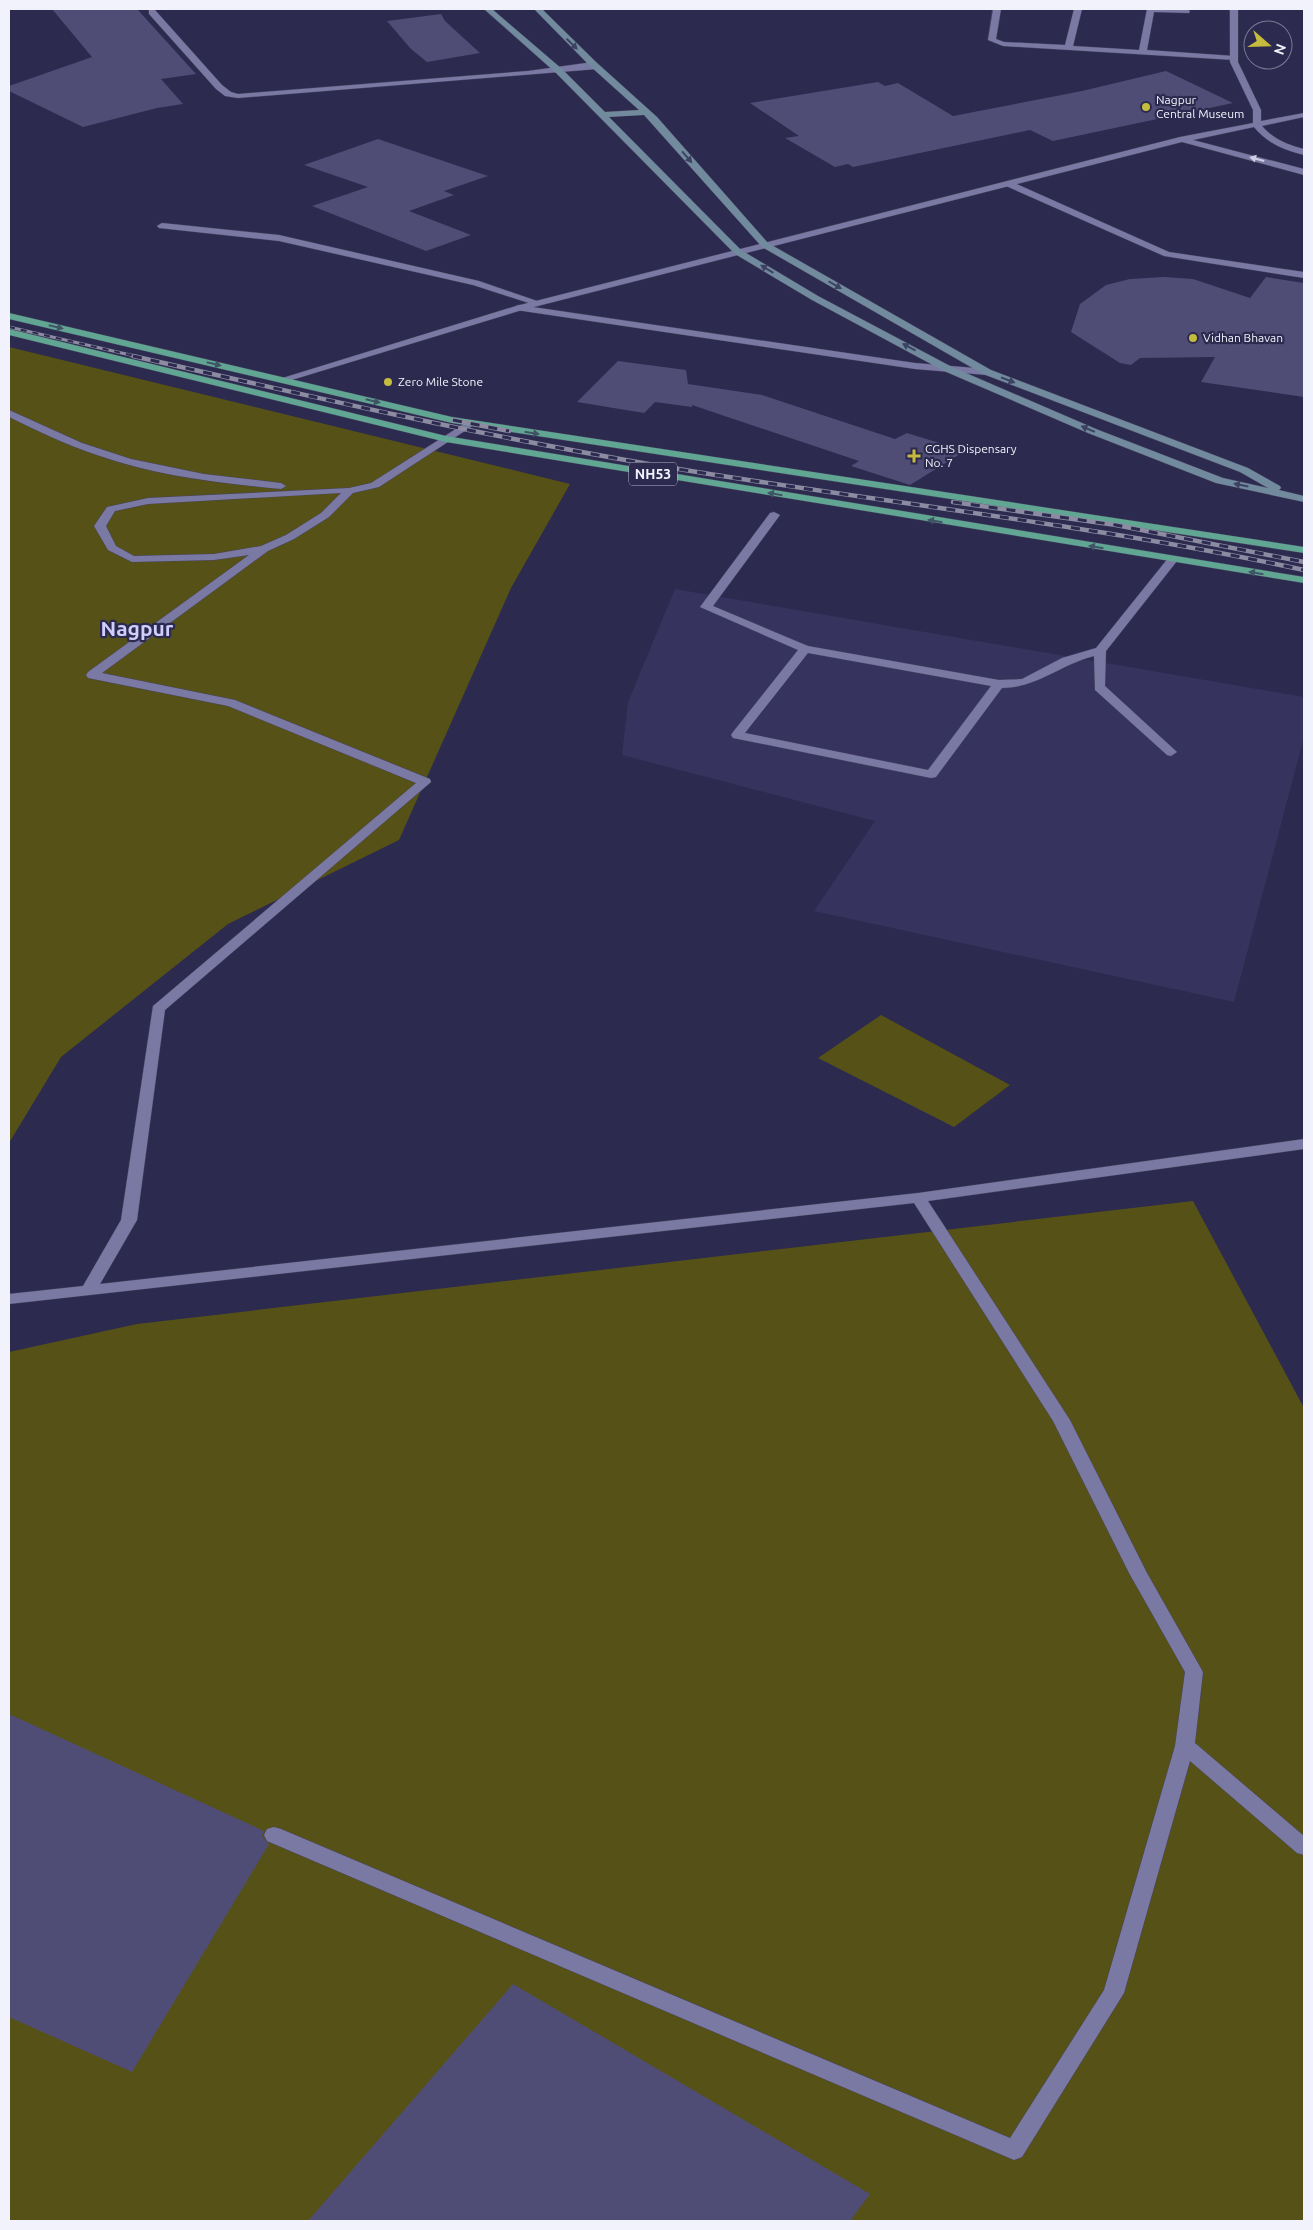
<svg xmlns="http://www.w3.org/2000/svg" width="1313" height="2230" viewBox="0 0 1313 2230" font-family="Ubuntu,sans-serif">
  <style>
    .built { fill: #36335e }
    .green { fill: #565217 }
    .building { fill: #4f4d75 }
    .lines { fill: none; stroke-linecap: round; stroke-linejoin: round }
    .service-casing { stroke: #46425f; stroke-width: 1 }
    .minor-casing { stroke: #46425f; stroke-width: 1 }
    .tertiary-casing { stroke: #46425f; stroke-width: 1 }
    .secondary-casing { stroke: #46425f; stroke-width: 1 }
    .trunk-casing { stroke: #46425f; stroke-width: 1 }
    .service { fill: #7a79a4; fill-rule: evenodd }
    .minor { fill: #7a79a4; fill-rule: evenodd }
    .tertiary { fill: #7a79a4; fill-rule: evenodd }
    .secondary { fill: #718a9e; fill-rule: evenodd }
    .trunk { fill: #61a693; fill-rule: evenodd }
    .rail-far1-casing { stroke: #8c8ba2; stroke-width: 3 }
    .rail-casing { stroke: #8c8ba2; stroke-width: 4.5 }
    .rail-far1 { stroke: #2c2a4e; stroke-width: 2; stroke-dasharray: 6; stroke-linecap: butt }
    .rail { stroke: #2c2a4e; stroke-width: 3; stroke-dasharray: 9; stroke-linecap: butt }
    .oneway { fill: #3d4262 }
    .oneway2 { fill: #cecee2 }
    .oneway3 { fill: #3f5566 }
    .poi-dot { fill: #c5bc3d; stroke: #2c2a4e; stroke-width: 2 }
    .labels { text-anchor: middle; stroke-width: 4.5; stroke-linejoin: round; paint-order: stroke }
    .far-poi-label { font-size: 12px; fill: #f2f2fc; stroke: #2c2a4e; text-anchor: start }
    .shield { fill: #2c2a4e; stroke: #b7b6c8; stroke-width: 1 }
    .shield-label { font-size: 14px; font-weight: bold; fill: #f2f2fc }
    .far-town-label { font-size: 21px; font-weight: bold; fill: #cfcefd; stroke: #2c2a4e }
  </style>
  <rect width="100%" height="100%" fill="#2c2a4e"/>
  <path class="built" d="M675,589L1304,697V737L1234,1002L814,911L875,821L622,755L628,702Z"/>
  <path class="green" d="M9,347L570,484L511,588L399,840L228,924L61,1057L9,1143Z
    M881,1015L1010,1085L954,1127L818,1058Z
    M1193,1201L1304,1408V2221H9V1352L137,1324Z"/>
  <path class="building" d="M52,9H137L196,74L161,79L183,104L157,108L83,127L9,91V86L92,57Z
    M441,14L445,21L480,53L427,62L411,49L387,21Z
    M1166,71L1233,103L1053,141L1030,130L853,167L848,164L835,167L785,138L799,136L750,103L878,82L885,86L898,83L953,116L1082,91Z
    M378,139L488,176L444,191L454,195L409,211L471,235L426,251L312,206L368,187L304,165Z
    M1164,277L1193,279L1250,298L1266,277L1304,283V397L1201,382L1215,357L1140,358L1131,365L1120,363L1071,332L1080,304L1106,285L1130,279Z
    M618,361L686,370L688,384L762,395L895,439L907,433L965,451L910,485L851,466L859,461L692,405V407L655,402L644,413L577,402Z
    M9,1714L264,1831L262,1836L269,1844L132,2072L9,2017Z
    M513,1984L870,2194L850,2221H308Z"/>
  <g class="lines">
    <g class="service-casing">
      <path id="service" d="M993,9H1001L996,39L1004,42L1065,45L1074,9H1082L1073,46L1139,50L1147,9H1186L1190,11L1189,13L1154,12L1147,50L1234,56L1238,58L1234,60L1003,46L988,40Z
        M149,10H155L222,85L231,92L238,94L528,71L593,62L601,67L597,69L238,98L225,96L216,89L149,14Z
        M9,410L82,443L131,459L204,474L281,483L286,486L281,489C219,483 156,476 97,455C66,445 38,431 9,417Z
        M470,420L474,421V425L379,487L353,493L329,517L294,539L268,551L102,673L235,700L430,779L431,782L165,1010L137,1220L100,1284L918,1193L1304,1139V1149L928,1201L1070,1420L1147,1573L1203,1672L1195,1743L1304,1836V1855L1297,1853L1190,1761L1124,1993L1022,2157L1014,2160L267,1841L264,1835L267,1829L274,1827L281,1829L1010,2138L1104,1990L1175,1746L1185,1672L1129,1573L1053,1421L914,1203L9,1304V1294L83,1286L121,1220L153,1006L416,783L228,706L88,678L86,675L88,672L249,555L214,560L132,562L108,550L94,526L107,507L148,498L349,488L371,483ZM341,493L321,513L286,535L261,546L214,554L134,556L116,546L106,526L115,511L148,504Z
        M774,512L780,515L713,606L808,646L999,680L1022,679L1062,658L1096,648L1169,557H1177V561L1106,651L1105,686L1177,752L1171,756L1167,755L1095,690L1094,656C1062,664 1036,688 1002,688L936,777L931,778L733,738L731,735L733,732L798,650L700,607L770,513ZM808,653L991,686L928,770L745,733Z"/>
    </g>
    <g class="minor-casing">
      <path id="minor" d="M1006,182H1012L1169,252L1304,272V278L1164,256L1006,186Z
        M162,223L279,235L479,281L543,303L538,306L473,285L279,241L159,228L157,226Z
        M519,305L915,363L987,369L992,372L987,375L915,369L516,310V306Z"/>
    </g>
    <g class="tertiary-casing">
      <path id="tertiary" d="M1230,9H1238V62L1261,110V121L1304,113V117L1262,126C1273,139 1288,145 1304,149V155C1284,150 1267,143 1254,127L1193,140L1304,169V175L1182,142L522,310L285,382L276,380L516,306L1180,137L1253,123V110L1230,62Z"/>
    </g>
    <g class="secondary-casing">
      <path id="secondary" d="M484,9H492L562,69L605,112L639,110L590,66L534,9H542L596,62L657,117L768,243L991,370L1248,468L1280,486L1281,488L1279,490L1304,496V502L1216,483L1088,433L944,371L812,300L735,254L556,73ZM644,115L762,247L983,374L1240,472L1268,488L1223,478L1096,429L952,367L818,296L741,250L609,117Z"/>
    </g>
    <g class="trunk-casing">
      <path id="trunk" d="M9,313L452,417L1304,547V553L452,423L9,319Z
        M9,329L446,436L1304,577V583L446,442L9,335Z"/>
    </g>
    <use href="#service" class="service"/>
    <use href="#minor" class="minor"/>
    <use href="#tertiary" class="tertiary"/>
    <use href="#secondary" class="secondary"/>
    <use href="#trunk" class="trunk"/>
    <g class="rail-far1-casing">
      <path id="rail-far1" d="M9,327L139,357"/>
    </g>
    <g class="rail-casing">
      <path id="rail" d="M133,356C308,396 483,436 660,466C875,502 1091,524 1304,570
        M453,420L509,431
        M953,502L1116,525L1304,562"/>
    </g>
    <use href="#rail-far1" class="rail-far1"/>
    <use href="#rail" class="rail"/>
  </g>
  <defs><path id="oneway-solid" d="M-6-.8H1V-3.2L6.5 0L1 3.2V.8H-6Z" transform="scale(1.25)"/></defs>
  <g class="oneway">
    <use href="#oneway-solid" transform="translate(572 44) rotate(44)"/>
    <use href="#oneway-solid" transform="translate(687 157) rotate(49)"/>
    <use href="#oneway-solid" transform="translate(767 269) rotate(-149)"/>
    <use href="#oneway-solid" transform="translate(835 285) rotate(30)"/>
    <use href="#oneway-solid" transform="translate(909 347) rotate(-152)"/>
    <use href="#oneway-solid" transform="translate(1008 380) rotate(21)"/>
    <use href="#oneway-solid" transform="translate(1088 429) rotate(-157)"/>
    <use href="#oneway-solid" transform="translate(1241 485) rotate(-169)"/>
  </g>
  <use class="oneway2" href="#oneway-solid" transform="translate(1257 159) rotate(-165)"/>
  <g class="oneway3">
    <use href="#oneway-solid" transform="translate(56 327) rotate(13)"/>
    <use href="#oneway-solid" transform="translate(214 364) rotate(13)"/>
    <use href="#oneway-solid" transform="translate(373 401) rotate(13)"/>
    <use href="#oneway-solid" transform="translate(532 433) rotate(9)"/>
    <use href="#oneway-solid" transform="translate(775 494) rotate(-171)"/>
    <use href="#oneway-solid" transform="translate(935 521) rotate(-171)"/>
    <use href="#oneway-solid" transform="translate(1096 547) rotate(-171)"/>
    <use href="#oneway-solid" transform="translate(1256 573) rotate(-171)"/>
  </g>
  <g class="poi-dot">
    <circle cx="1146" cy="107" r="5"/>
    <circle cx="1193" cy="338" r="5"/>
    <circle cx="388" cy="382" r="5"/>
    <path d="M911.5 448.5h5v5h5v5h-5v5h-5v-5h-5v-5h5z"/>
  </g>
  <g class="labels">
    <g class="far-poi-label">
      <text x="1156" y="104">Nagpur<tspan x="1156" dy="14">Central Museum</tspan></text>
      <text x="1203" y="342">Vidhan Bhavan</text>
      <text x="398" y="386">Zero Mile Stone</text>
      <text x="925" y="453">CGHS Dispensary<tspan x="925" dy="14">No. 7</tspan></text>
    </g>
    <rect class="shield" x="629" y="462.5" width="48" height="23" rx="4"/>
    <g class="shield-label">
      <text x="653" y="479">NH53</text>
    </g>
    <g class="far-town-label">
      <text x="137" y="636">Nagpur</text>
    </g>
  </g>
  <rect width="1313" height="2230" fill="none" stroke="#f2f2fc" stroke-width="20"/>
  <g transform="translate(1268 45) rotate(110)"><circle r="24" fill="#2c2a4e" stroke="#7b7a94"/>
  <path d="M0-4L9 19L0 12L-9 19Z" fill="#c5bc3d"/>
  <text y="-8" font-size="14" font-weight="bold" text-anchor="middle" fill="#f2f2fc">N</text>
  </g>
</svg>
